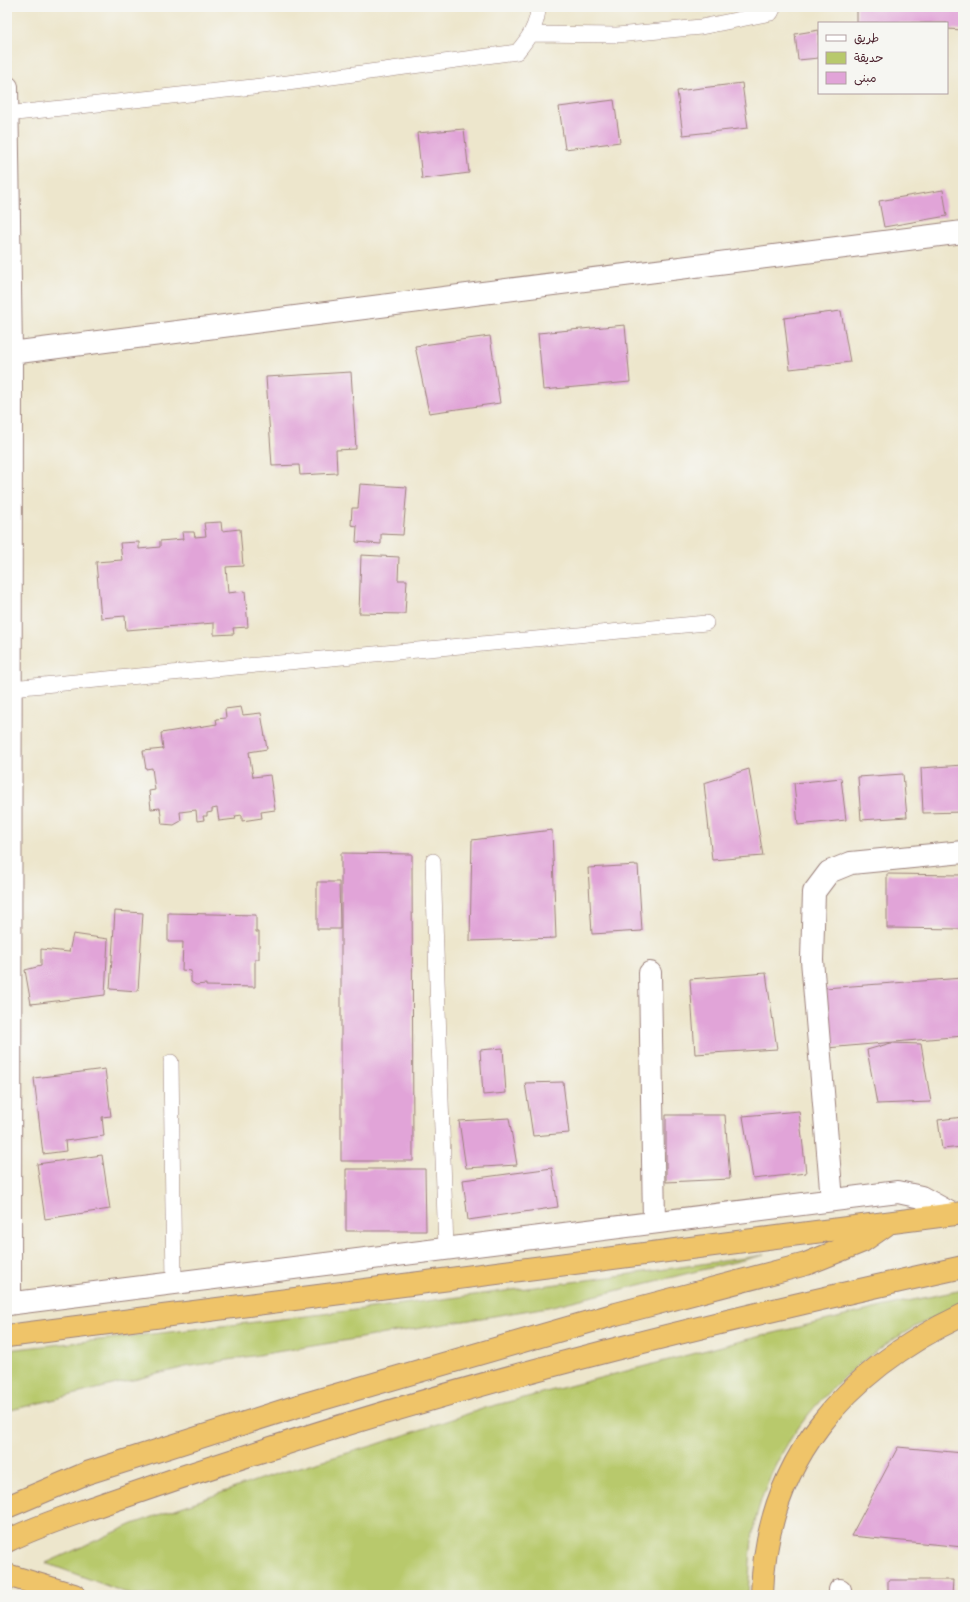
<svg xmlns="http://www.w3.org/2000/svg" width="970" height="1602" viewBox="0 0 970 1602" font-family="Kalam,'Playpen Sans Arabic',sans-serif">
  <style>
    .green { fill: #b8c96c; stroke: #81744c }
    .building { fill: #e1a4d8 }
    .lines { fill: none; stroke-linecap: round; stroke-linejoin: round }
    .service-casing { stroke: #9c827c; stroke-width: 16 }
    .minor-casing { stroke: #9c827c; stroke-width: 24 }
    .trunk-casing { stroke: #9c827c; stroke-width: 24 }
    .service { stroke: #fff; stroke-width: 15 }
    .minor { stroke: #fff; stroke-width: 22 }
    .trunk { stroke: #efc469; stroke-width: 22 }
  </style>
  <rect width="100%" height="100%" fill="#f6f6f2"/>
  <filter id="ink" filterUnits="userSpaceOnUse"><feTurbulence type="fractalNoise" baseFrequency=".025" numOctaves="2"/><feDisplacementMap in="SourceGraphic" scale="8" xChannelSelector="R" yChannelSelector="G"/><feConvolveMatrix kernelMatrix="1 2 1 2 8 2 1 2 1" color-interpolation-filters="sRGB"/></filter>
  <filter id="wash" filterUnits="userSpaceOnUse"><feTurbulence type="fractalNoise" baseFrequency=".012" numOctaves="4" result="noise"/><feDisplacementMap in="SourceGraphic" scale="16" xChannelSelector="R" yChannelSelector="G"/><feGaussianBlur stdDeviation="0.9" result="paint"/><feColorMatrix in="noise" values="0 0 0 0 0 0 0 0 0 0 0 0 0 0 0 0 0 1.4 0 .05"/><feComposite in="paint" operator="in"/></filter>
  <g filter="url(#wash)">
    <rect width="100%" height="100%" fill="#ede6cc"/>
    <path class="green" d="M764,1255L548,1307L186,1367L7,1411V1350C260,1323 512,1292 764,1255Z
      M963,1290V1306C950,1311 936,1316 924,1322C847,1362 780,1428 757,1514C750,1539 750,1568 748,1595H132L46,1563L133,1524L266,1477L375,1445L485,1408L745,1340L903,1302Z"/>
    <g id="blocks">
      <path class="building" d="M857,7H963V30L947,29V23H857Z
        M819,30V58L798,60L795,34Z
        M742,83L748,128L683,135L677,91Z
        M614,100L620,142L565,149L559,107Z
        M464,129L469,173L422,179L417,133Z
        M943,190L947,216L884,227L879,201Z
        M841,311L850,362L790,369L784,318Z
        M625,325L630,382L543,390L538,333Z
        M490,336L500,403L429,413L415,346Z
        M351,372L356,449L336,450L337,473L300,475L299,465L272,466L266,377Z
        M360,484L407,487L403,535L381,534V544L356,542L357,526L351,525L352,508H358Z
        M221,522L222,531L240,529L243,566L226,567L228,593L245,591L248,627L233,628L234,634L214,635V623L126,630L125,616L101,618L96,562L122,560L120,543L139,542V549L160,547V541L183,539L182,532H194L195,537L206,536L204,523Z
        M361,555L399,557L398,580H407L405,614L359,613Z
        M241,707L243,715L261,713L267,749L249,752L253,777L270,775L275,810L261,812L262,818L242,821V815L235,816L236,819L219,821L217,808L212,809V812L207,813V816H203L204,820L197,821L196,810L180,812L181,821L174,825L162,824L160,808L151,809L149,791L155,790L152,768L146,769L143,751L163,749L161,733L217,724L216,719L226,718L225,709Z
        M963,765V812L923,813L921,768Z
        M749,769L763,856L712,860L704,783Z
        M903,774L907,817L861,820L858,777Z
        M841,778L846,820L798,825L794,783Z
        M552,830L556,938L470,941L472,840Z
        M341,853L412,854L413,1161H341Z
        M638,865L642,931L592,934L588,868Z
        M887,874L963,875V929L887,928Z
        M317,882H339L340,929H317Z
        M115,911L143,913L138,991L110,989Z
        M168,913L256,915V932H259V959H255V987L206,986V984L196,985L191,982V971L182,970L183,942H168Z
        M73,934L108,939L105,995L31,1004L25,970L41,966V949L69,952Z
        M766,973L777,1049L695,1054L690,979Z
        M963,978V1036L827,1048L824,988Z
        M891,1043L921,1044L931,1102L877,1104L867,1050Z
        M503,1048L506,1093L483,1095L480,1050Z
        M105,1069L111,1116L102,1117L104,1136L65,1141L66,1151L43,1154L34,1078Z
        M563,1082L569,1133L533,1136L525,1083Z
        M799,1111L806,1173L753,1179L743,1116Z
        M666,1115H725L730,1179L666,1182Z
        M963,1117V1147L942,1149L938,1120Z
        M509,1118L517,1165L466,1168L459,1121Z
        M102,1155L110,1209L45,1219L37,1164Z
        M552,1168L558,1207L468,1220L463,1180Z
        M346,1169H425L426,1231H346Z
        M898,1447L963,1453V1547L851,1536Z
        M888,1580H953L952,1595H888Z"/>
    </g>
  </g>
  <g filter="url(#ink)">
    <use href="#blocks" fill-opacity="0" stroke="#9c827c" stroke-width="1"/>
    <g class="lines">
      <g class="service-casing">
        <path id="service" d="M531,34L617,35L701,27L771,13L774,7
          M7,114L280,84L517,52C528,39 538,25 538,7
          M11,688L706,623
          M433,861L446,1249
          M171,1062L174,1283"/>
      </g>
      <g class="minor-casing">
        <path id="minor" d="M7,87L11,353L10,1304
          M11,353L963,232
          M650,973L654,1222
          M832,1200L812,960L814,892L829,872L851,863L963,852
          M7,1304L898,1192L921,1197L952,1214
          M840,1590V1595"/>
      </g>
      <g class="trunk-casing">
        <path id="trunk" d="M7,1336L963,1213
          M7,1507L87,1473L298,1406L616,1314L806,1264L863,1241L886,1225
          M7,1541C37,1526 69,1516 100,1505C154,1486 208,1468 262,1451C492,1376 726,1319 963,1267
          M7,1575L74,1595
          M762,1595C765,1461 846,1370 963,1315"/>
      </g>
      <use href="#service" class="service"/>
      <use href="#minor" class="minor"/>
      <use href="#trunk" class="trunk"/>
    </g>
  </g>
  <rect width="970" height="1602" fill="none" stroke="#f6f6f2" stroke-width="24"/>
  <rect x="818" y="22" width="130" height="72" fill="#f6f6f2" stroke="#b1a0a2"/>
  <rect x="826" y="35" width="20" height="6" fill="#ffffff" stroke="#b1a0a2"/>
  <text x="854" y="42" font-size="12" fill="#4a1f2b">طريق</text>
  <rect x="826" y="52" width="20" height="12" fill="#b8c96c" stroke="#b1a0a2"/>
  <text x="854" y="62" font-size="12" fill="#4a1f2b">حديقة</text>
  <rect x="826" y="72" width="20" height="12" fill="#e1a4d8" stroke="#b1a0a2"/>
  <text x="854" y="82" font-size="12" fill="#4a1f2b">مبنى</text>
</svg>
